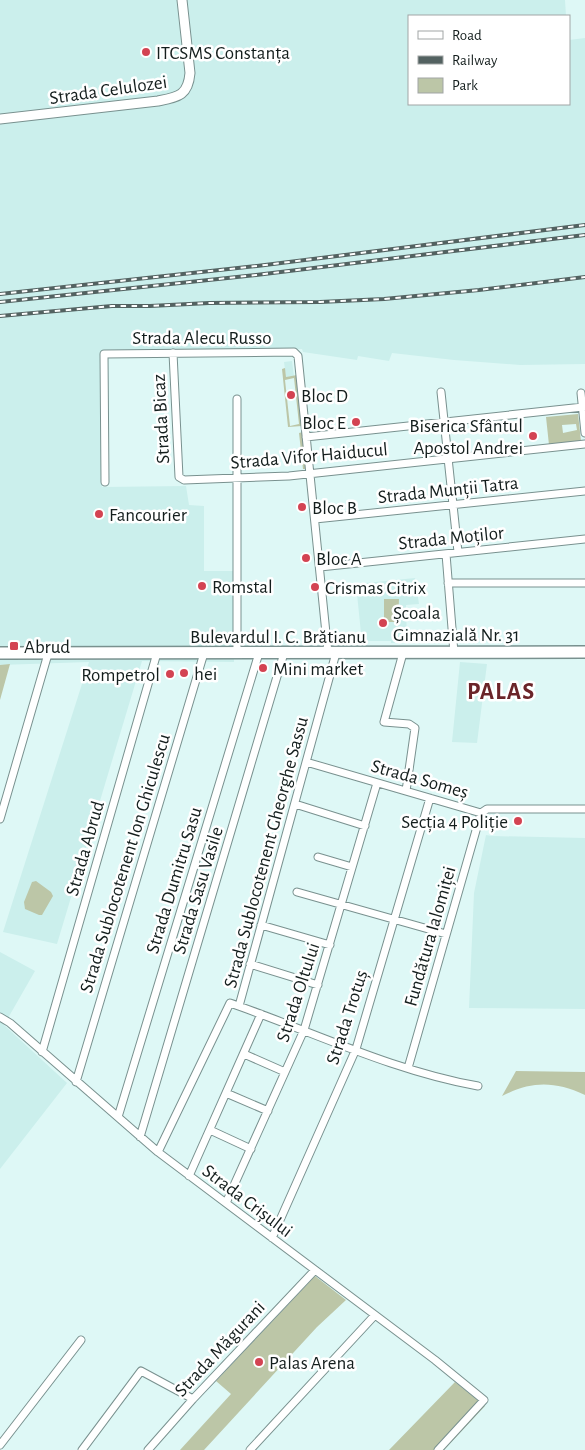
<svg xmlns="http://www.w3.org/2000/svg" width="585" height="1450" viewBox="0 0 585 1450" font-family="'Alegreya Sans',sans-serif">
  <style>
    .built { fill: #cbefec }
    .green { fill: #bcc6a7; fill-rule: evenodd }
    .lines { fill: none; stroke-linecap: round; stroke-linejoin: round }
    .minor-casing { stroke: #79918f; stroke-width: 9 }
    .tertiary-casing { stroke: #79918f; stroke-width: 11 }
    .primary-casing { stroke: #79918f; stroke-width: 14 }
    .minor { stroke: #fff; stroke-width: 7 }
    .tertiary { stroke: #fff; stroke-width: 9 }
    .primary { stroke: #fff; stroke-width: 11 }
    .rail-casing { stroke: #536261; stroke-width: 4 }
    .rail { stroke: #fff; stroke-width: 2; stroke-dasharray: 5.5; stroke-linecap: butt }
    .poi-dot { fill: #d34352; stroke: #fff; stroke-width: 2 }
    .labels { text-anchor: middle; stroke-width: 5; stroke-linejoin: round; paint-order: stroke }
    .poi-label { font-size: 19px; fill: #141e1d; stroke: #fff; text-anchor: start }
    .street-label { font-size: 19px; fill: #141e1d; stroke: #fff }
    .district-label { font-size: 24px; font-weight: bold; letter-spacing: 1px; fill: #6a2429; stroke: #fff }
  </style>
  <rect width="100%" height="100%" fill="#def8f6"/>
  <path class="built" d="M0,0H565L566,16H409V104H569V38V40L585,38V364L520,365L454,360L392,353L389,361L358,356L357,360L303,352L302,349L102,351V487L186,486L189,505L204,506V571H234V662L142,661L57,944L3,932L89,662L0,665Z
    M292,361L294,376L286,377L284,362Z
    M415,578L419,604L406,605L407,643H391V641H366V643H362L356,584Z
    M460,662L487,664L477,743L452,742Z
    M486,835L492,836L585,838V1009L469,1008L474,893Z
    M0,952L35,971L4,1025L67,1083L0,1169Z"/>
  <path class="green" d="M285,368L286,377L297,375L302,426L288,427L282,369ZM294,378L299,424L290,426L285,380Z
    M578,414L581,441L549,445L546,417ZM576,424L577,430L563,433L562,425Z
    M303,432L306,469H303L299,433Z
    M384,599H399L398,622H384Z
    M10,664L0,700V665Z
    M36,881L51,892L53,896L42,915H39L25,909L24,902L32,882Z
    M516,1071L585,1072V1095C554,1081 532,1081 502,1096Z
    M315,1276L346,1300L317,1327L204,1450H180L231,1394L216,1381Z
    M455,1382L485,1406L444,1450H389Z"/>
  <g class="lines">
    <g class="minor-casing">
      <path id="minor" d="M173,353L179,477L184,480L289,476L585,444
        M441,392L458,552
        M581,393L585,433
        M237,399V653
        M306,437L583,407
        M105,482L104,354L294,352L298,356L328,653
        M315,519L585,491
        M446,554L454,653
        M320,567L585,539
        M448,583H585
        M403,653L384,722L409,724L415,728L406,791
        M306,762L481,813
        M295,804L365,826
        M481,813L487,809H585
        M0,819L48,654
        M318,857L352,867
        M297,892L446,934
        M261,925L330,945
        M250,964L318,985
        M239,1006L336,653
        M0,1017L10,1023L158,1152L435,1360L484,1400L438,1450
        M42,1052L157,653
        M244,1054L285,1072
        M408,1068L481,813
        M76,1082L204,653
        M226,1093L268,1111
        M118,1117L259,653
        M210,1130L251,1149
        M140,1137L284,653
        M158,1152L230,1003C311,1031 393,1071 478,1086
        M189,1176L261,1014
        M226,1203L304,1030L377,783
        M272,1238L356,1049L430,798
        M0,1445L81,1340
        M82,1450L141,1371L193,1399
        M148,1450L193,1399L315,1270
        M250,1450L375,1315"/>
    </g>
    <g class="tertiary-casing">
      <path id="tertiary" d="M0,119L158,101C178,97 188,96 190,73L182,0"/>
    </g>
    <g class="primary-casing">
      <path id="primary" d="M0,653L585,652"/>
    </g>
    <use href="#minor" class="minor"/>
    <use href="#tertiary" class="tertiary"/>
    <use href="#primary" class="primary"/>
    <g class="rail-casing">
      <path id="rail" d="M0,294L257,266L585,225
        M0,302L256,275L585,235
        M0,316L112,306H150L209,303L320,302L384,299L479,290L585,277"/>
    </g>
    <use href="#rail" class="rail"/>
  </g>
  <g class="poi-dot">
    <circle cx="146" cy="52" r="5"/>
    <circle cx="291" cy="395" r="5"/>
    <circle cx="356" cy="422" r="5"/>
    <circle cx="533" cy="436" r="5"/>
    <circle cx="302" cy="507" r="5"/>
    <circle cx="99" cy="514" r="5"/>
    <circle cx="306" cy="558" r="5"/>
    <circle cx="202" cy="586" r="5"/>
    <circle cx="315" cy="587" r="5"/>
    <circle cx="383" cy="623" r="5"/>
    <rect x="9" y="641" width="10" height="10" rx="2.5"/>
    <circle cx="263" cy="668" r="5"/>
    <circle cx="184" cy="673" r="5"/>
    <circle cx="170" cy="674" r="5"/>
    <circle cx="518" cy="821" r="5"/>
    <circle cx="259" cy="1362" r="5"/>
  </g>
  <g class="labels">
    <g class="poi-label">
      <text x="156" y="59">ITCSMS Constanța</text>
      <text x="301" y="402">Bloc D</text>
      <text x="346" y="429" text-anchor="end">Bloc E</text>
      <text x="523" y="432" text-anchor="end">Biserica Sfântul<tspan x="523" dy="22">Apostol Andrei</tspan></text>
      <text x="312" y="514">Bloc B</text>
      <text x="109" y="521">Fancourier</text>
      <text x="316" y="565">Bloc A</text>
      <text x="212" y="593">Romstal</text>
      <text x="325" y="594">Crismas Citrix</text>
      <text x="393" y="619">Școala<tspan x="393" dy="22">Gimnazială Nr. 31</tspan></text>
      <text x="24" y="653">Abrud</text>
      <text x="273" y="675">Mini market</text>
      <text x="194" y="680">hei</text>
      <text x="160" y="681" text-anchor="end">Rompetrol</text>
      <text x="508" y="828" text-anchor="end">Secția 4 Poliție</text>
      <text x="269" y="1369">Palas Arena</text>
    </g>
    <g class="street-label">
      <text transform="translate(108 89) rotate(-8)" y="7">Strada Celulozei</text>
      <text x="202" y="344">Strada Alecu Russo</text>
      <text transform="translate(160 419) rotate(-93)" y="7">Strada Bicaz</text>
      <text transform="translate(309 455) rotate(-5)" y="7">Strada Vifor Haiducul</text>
      <text transform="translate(448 489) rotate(-6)" y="7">Strada Munții Tatra</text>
      <text transform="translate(451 537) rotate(-6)" y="7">Strada Moților</text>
      <text x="278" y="643">Bulevardul I. C. Brătianu</text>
      <text transform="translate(420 778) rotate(16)" y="7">Strada Someș</text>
      <text transform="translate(84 848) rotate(-74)" y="7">Strada Abrud</text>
      <text transform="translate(265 852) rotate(-75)" y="7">Strada Sublocotenent Gheorghe Sassu</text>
      <text transform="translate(124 863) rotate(-73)" y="7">Strada Sublocotenent Ion Ghiculescu</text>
      <text transform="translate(173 880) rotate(-73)" y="7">Strada Dumitru Sasu</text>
      <text transform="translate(197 890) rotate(-73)" y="7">Strada Sasu Vasile</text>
      <text transform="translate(429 936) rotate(-74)" y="7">Fundătura Ialomiței</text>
      <text transform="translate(297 992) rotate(-72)" y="7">Strada Oltului</text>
      <text transform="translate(346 1017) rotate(-72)" y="7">Strada Trotuș</text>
      <text transform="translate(248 1200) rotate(37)" y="7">Strada Crișului</text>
      <text transform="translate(219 1348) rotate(-47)" y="7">Strada Măgurani</text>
    </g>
    <g class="district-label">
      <text x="501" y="699">PALAS</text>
    </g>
  </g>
  <rect x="408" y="15" width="162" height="90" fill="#ffffff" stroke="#a1a5a5"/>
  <rect x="418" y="31" width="25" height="8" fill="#ffffff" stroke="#a1a5a5"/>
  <text x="452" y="40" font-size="15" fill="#141e1d">Road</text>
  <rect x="418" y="56" width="25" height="8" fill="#536261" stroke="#a1a5a5"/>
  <text x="452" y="65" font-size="15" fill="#141e1d">Railway</text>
  <rect x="418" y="78" width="25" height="15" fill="#bcc6a7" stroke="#a1a5a5"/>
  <text x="452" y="90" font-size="15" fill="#141e1d">Park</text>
</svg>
